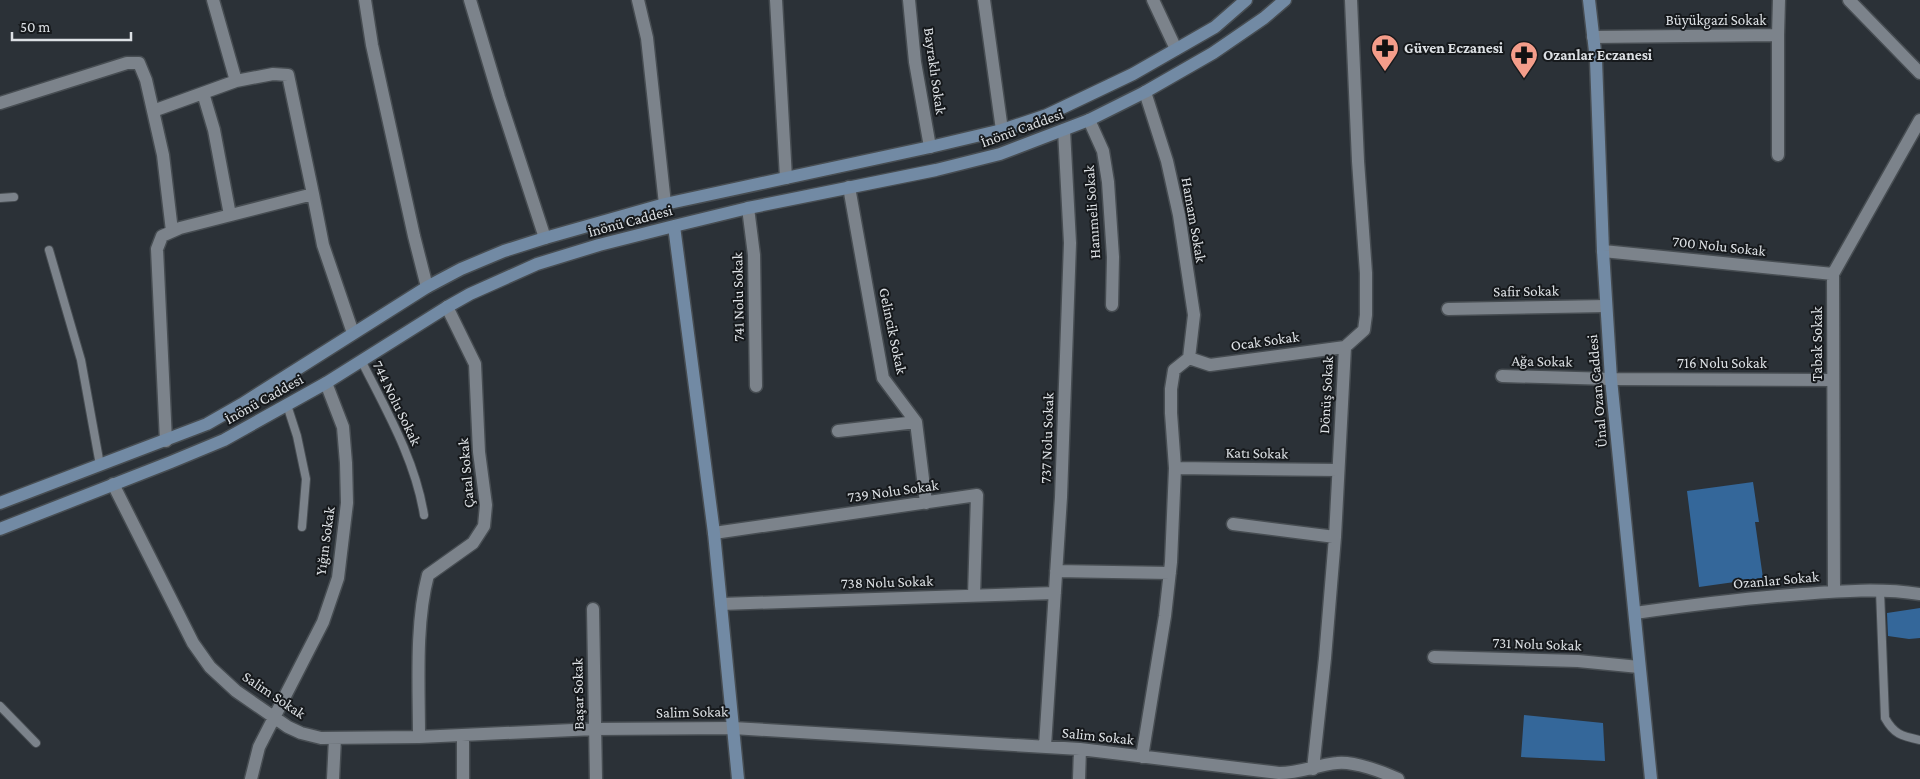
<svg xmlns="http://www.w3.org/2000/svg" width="1920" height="779" viewBox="0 0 1920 779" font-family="'Crimson Pro',serif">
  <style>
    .building { fill: #34679a }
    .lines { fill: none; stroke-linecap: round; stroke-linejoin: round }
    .lane-casing { stroke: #474d52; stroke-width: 10 }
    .street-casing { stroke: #474d52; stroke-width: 15 }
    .secondary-casing { stroke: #474d52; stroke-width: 15 }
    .lane { stroke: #7c838b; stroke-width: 8 }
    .street { stroke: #7c838b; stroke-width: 12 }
    .secondary { stroke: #728aa4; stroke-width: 12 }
    .labels { text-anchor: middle; stroke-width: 4; stroke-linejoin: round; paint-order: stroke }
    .street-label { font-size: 15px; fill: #dce0e4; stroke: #16191c }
    .poi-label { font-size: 15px; font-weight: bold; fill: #dce0e4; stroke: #16191c; text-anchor: start }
  </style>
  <rect width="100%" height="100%" fill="#2b3137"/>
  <path class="building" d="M1753,482L1759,522H1755L1763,578L1699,587L1687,491Z
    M1920,608V638L1909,639L1888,636L1887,613Z
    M1524,715L1603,723L1605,761L1521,757Z"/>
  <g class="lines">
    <g class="lane-casing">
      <path id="lane" d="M0,198L14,197
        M49,250L81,360L100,465
        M361,360C386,410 415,459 424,515
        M287,405L297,436L306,479L302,527
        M1880,591L1885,718C1894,734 1901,736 1920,740
        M0,706L36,743"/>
    </g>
    <g class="street-casing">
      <path id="street" d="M365,0L372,45L414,236L427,287
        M470,0L499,97L545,238
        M638,0L647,38L665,204
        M776,0L786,178
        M909,0L915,62L930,147
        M984,0L1002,130
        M1153,0L1176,49
        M1849,0L1920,73
        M1778,35L1779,0
        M1593,37L1778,35V155
        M1145,92L1167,161L1179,215L1194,315L1189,358
        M203,93L214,130L230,215
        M0,103L127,63H139L146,80L163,155L172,231
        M153,111L236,81
        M1089,120L1103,151L1108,182L1113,257L1112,305
        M849,187L883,378L916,422L926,503
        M313,194L323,245L353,333
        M748,208L754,255L756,386
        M1603,251L1833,274
        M1448,309L1606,306
        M1189,358L1210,365L1345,347
        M1502,376L1611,379L1833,380
        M838,431L916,422
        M166,441L157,249L162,236L180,228L313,194L288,75L273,74L236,81L213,0
        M1175,468L1338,470
        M113,484L193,643L210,667L236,691L288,727L301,733L321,738L419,737L595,729L733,728L1080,749L1279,773C1301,773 1316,765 1337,763C1354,761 1383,772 1398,779
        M1233,524L1335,537
        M714,533L977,495L974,596
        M1056,571L1170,573
        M1834,591L1833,274L1920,120
        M721,604L1055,593
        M593,609L596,779
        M1635,613C1691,605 1746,598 1802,594C1841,591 1881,588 1920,594
        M1434,657L1578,661L1639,667
        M463,735V779
        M419,737C419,686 415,624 428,575L473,543L484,526L486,505L479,452L475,364L447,307
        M1045,746L1061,497L1070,243L1064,130
        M1142,757L1165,616L1171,562L1175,468L1171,413V389L1174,370L1189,358
        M1313,769L1325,658L1335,537L1345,347L1364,330L1366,315V273L1358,161L1351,0
        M251,779L259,747L323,622L338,578L347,503L346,463L343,427L326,383
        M333,779L335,738
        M1079,779L1080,749"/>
    </g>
    <g class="secondary-casing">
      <path id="secondary" d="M1589,0L1596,60L1603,251L1611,379L1651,779
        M674,226L714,533L738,779
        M0,503L207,424L242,404L427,287L461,269L504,251L545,238L665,204L930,147L1002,130L1047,115L1133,74L1215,27L1246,0
        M0,529L171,462L224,440L326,383L447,307L470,294L537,264L599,245L674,226L748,208L936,170L1000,154L1089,120L1145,92L1213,53L1264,18L1285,0"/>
    </g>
    <use href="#lane" class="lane"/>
    <use href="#street" class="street"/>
    <use href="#secondary" class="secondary"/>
  </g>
  <defs>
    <g id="pharmacy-pin" transform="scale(1.4375)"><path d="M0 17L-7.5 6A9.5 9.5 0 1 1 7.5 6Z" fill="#f49d8a" stroke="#16191c"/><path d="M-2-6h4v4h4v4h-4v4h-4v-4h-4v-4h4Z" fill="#111"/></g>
  </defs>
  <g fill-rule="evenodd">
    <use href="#pharmacy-pin" x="1385" y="48"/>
    <use href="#pharmacy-pin" x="1524" y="55"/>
  </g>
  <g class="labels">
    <g class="street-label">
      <text x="1716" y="25">Büyükgazi Sokak</text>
      <text transform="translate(935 71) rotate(82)" y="5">Bayraklı Sokak</text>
      <text transform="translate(1022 128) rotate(-20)" y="5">İnönü Caddesi</text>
      <text transform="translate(1092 212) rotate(-94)" y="5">Hanımeli Sokak</text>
      <text transform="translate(1194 220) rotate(80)" y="5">Hamam Sokak</text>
      <text transform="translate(630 221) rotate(-15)" y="5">İnönü Caddesi</text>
      <text transform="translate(1719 246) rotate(6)" y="5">700 Nolu Sokak</text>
      <text transform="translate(1526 291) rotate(-1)" y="5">Safir Sokak</text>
      <text transform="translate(738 297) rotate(-91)" y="5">741 Nolu Sokak</text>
      <text transform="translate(893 331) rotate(78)" y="5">Gelincik Sokak</text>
      <text transform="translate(1265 341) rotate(-8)" y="5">Ocak Sokak</text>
      <text transform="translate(1817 344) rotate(-90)" y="5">Tabak Sokak</text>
      <text transform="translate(1542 361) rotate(1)" y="5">Ağa Sokak</text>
      <text x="1722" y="368">716 Nolu Sokak</text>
      <text transform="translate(1597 391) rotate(-95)" y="5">Ünal Ozan Caddesi</text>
      <text transform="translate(1326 395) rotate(-87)" y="5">Dönüş Sokak</text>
      <text transform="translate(264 399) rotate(-29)" y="5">İnönü Caddesi</text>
      <text transform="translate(397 403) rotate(64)" y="5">744 Nolu Sokak</text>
      <text transform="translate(1047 438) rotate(-88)" y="5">737 Nolu Sokak</text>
      <text transform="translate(1257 453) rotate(1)" y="5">Katı Sokak</text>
      <text transform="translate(466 473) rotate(-95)" y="5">Çatal Sokak</text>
      <text transform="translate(893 491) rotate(-8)" y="5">739 Nolu Sokak</text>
      <text transform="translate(325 541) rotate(-82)" y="5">Yığın Sokak</text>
      <text transform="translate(1776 580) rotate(-5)" y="5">Ozanlar Sokak</text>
      <text transform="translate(887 582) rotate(-2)" y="5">738 Nolu Sokak</text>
      <text transform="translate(1537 644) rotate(2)" y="5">731 Nolu Sokak</text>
      <text transform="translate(578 694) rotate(-91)" y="5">Başar Sokak</text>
      <text transform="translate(274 695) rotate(34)" y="5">Salim Sokak</text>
      <text transform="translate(692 712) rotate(-1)" y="5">Salim Sokak</text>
      <text transform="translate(1098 736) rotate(6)" y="5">Salim Sokak</text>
    </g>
    <g class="poi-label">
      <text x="1404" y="53">Güven Eczanesi</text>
      <text x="1543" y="60">Ozanlar Eczanesi</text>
    </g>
  </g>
  <path d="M12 32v8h119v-8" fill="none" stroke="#dce0e4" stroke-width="2.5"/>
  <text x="20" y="32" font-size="15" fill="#dce0e4" stroke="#16191c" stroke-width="4" paint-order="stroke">50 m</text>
</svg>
